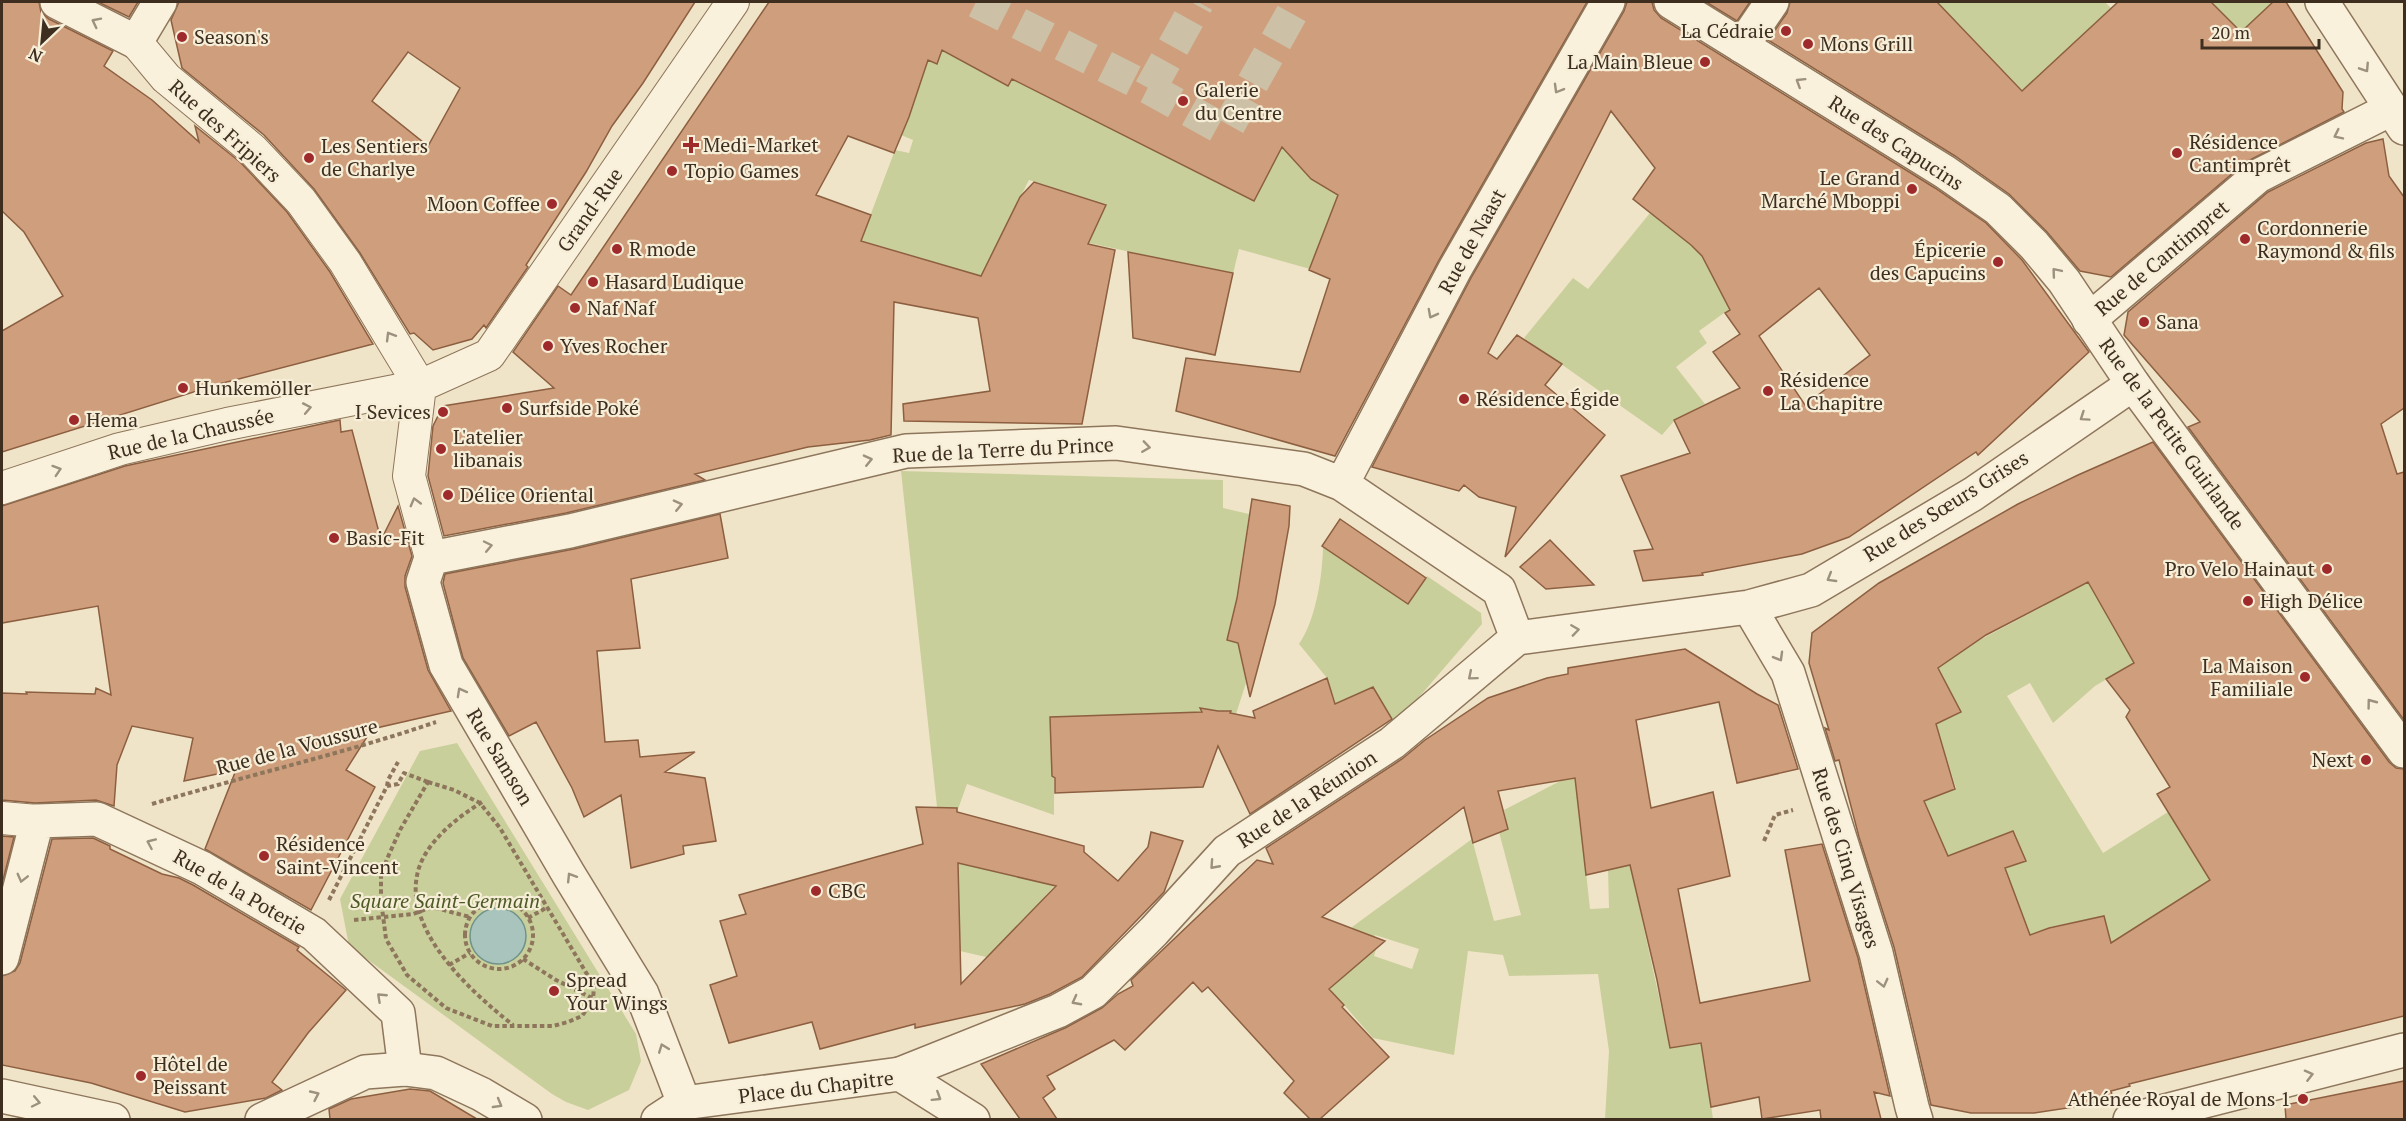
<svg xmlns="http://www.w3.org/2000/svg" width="2406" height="1121" viewBox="0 0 2406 1121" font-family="'PT Serif',serif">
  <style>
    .green { fill: #c9cf9b; fill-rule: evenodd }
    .water { fill: #a9c4bc; stroke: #6f938a; stroke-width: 1.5 }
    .building { fill: #cf9f7d; stroke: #8d5f41; stroke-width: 1.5; fill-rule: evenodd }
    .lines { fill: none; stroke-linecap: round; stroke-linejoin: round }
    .pedestrian-tunnel { stroke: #ccc0a6; stroke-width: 32; stroke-dasharray: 32 16; stroke-linecap: butt }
    .pedestrian-casing { stroke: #8d765c; stroke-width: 34 }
    .minor-casing { stroke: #8d765c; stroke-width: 36 }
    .tertiary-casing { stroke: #8d765c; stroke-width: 36 }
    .path { stroke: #8d765c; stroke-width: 4; stroke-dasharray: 4.5 3; stroke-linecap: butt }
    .pedestrian { stroke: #faf1dc; stroke-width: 32 }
    .minor { stroke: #faf1dc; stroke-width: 33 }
    .tertiary { stroke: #faf1dc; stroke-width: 33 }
    .oneway { stroke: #9c907e }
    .poi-dot { fill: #9e2a2b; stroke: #f7eed8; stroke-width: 2 }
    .labels { text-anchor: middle; stroke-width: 4.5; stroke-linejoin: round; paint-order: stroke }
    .poi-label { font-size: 20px; fill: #3d2e20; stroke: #f7eed8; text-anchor: start }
    .street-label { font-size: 20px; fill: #3d2e20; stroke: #f7eed8 }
    .park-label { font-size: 20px; font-style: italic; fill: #4d5a26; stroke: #f7eed8 }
  </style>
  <rect width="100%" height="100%" fill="#f0e4c8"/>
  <path class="green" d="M1927,2H2105L2111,8L2119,2H2123L2174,52L2023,91L1956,21L1924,48L1904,35Z
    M2211,2H2274L2241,32Z
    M945,45L964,61L1007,86L1011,79L1253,200L1282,147L1311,179L1387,222L1310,269L1239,249L1233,274L1089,243L1106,204L1029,180L981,276L861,240L895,150L909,153L913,140L901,135L916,98L900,91L895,46L936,64Z
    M1718,195L1743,215L1702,256L1742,300L1699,331L1707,343L1676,367L1705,404L1675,420L1662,435L1524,338L1573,278L1588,289L1650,213L1688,243Z
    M901,471L1223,480V508L1249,514L1236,599L1227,639L1238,643L1246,683L1236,714L1218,711L1050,717L1052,776L1054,777V815L967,784L957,812H941L937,807Z
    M1323,544L1408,603L1427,576L1481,613L1482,624L1395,725L1373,687L1336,704L1327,678L1299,644C1316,620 1323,574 1323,544Z
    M2086,579L2136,662L2095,686L2053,723L2030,683L2007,696L2103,853L2168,812L2212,882L2116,961L2104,916L2050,927L2015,940L2011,884L2005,868L2013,831L1947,857L1924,800L1956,788L1936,724L1961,712L1938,667L1972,644L2044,606L2042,601Z
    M457,743L636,1034L641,1061L629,1090L588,1110L566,1102L552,1094L349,946L340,899L420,751Z
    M1576,777L1590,909L1609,908L1608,869L1630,865L1670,1047L1702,1042L1713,1119H1605L1609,1051L1598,974L1509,976L1503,955L1468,951L1454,1055L1373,1038L1330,989L1354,967L1359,936L1352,927L1472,839L1494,921L1521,915L1499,832L1508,830L1504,810L1562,780ZM1375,935L1419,949L1412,969L1374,956L1379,939H1374Z
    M956,862L1055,885L990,958L960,951Z"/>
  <path class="water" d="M470 936a28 28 0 1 1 56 0a28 28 0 1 1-56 0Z"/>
  <path class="building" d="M2,2H39L41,12L49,19L113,51L104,66L152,100L199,142L195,126L240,162L287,212L330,272L373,344L196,390L197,391L2,452V331L63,296L24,232L2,211Z
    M98,2H138L129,17Z
    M179,2H695L643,83L612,126L586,172L526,265L528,267L486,328L484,325L472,339L433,350L414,333L410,334L360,253L314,189L264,135L182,68L171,20ZM408,52L460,88L428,146L372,101Z
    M769,2H1587L1439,260L1335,456L1176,411L1186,358L1300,372L1330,279L1309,270L1338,195L1311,179L1282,147L1254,201L1012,79L1008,86L942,50L937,64L928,60L909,117L894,153L848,136L816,195L871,215L861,241L981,276L1020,197L1034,182L1106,205L1088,244L1115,250L1082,424L904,421L903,404L990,391L978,318L894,302L891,435L870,440L808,447L695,474L705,480L566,513L444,536L428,476L433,426L443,406L554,388L513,352L558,286L571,295Z
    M1627,2H1652L1654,10L1661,18L1935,188L1986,223L2022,260L2089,352L1978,455L1976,452L1849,537L1802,554L1702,573L1703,575L1643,581L1634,551L1653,549L1621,476L1690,453L1674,420L1740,388L1713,352L1740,334L1725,313L1730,310L1702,256L1691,245L1633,199L1655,168L1611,111L1488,353L1497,359L1517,335L1562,364L1545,385L1605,435L1505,557L1516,507L1479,497L1464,485L1459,491L1372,467L1471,278L1624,11ZM1819,288L1870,355L1805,405L1759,336Z
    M1706,2H1750L1737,21Z
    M1790,2H1937L2022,91L2118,2H2211L2241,32L2273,2H2286L2343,92L2342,109L2344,112L2246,162L2111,277L2080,271L2047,232L2009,194L1955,156L1768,40L1787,13Z
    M2383,139L2389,176L2404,197V408L2381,424L2397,474L2404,472V720L2188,427L2200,422L2124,335L2128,312L2268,192L2366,143Z
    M1128,252L1233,273L1215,355L1133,338Z
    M340,420L341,432L352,430L381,540L398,506L412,556L405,576V587L428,670L451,711L372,729L346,770L375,787L311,910L205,849L236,770L184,781L193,738L132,726L117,765L114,806L96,800L35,803L2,800V693L27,694L26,692L95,694L96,688L111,695L98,606L2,623V506L125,466Z
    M2153,442L2389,762L2396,768L2404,769V1016L2129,1084L2130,1086L2111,1091L2114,1101L2034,1113H1971L1931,1105L1894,947L1859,837L1839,760L1835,761L1825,728L1829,730L1809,663L1812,633L1879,583L2018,504L2078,475ZM2088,582L2134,663L2106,679L2130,710L2126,717L2170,787L2157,794L2210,880L2111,943L2104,916L2049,928L2030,935L2005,868L2026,861L2013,831L1948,856L1924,801L1955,789L1936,724L1961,712L1938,668L1986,635Z
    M1252,499L1290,506L1289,526L1275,604L1250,697L1238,643L1227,640L1237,598Z
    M720,514L728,558L631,579L640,648L597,651L605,742L638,740L640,757L695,752L665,772L705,778L716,841L683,846L684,854L631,868L621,795L584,817L572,788L536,722L509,736L463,658L443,583L445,574L574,549Z
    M1340,519L1426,578L1408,604L1322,546Z
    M1550,540L1594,585L1546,589L1520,567Z
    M1685,649L1757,694L1778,705L1798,769L1737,783L1719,702L1636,720L1651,808L1713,792L1730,876L1678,889L1700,1003L1810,981L1785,850L1822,844L1858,958L1890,1096L1874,1092L1881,1119H1821L1820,1110L1762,1119L1759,1097L1711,1107L1701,1043L1670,1048L1657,980L1630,865L1586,875L1575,778L1498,791L1508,829L1473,843L1464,807L1322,917L1385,941L1329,989L1344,1005L1342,1007L1389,1057L1320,1119H1310L1284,1093L1294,1081L1208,987L1202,992L1193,982L1125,1050L1114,1040L1047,1076L1055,1089L1043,1098L1057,1119H1020L981,1064L1065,1028L1102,1008L1118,994L1133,986L1131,980L1257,860L1273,864L1266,848L1402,759L1425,740L1488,698L1547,678L1568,674V668Z
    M1327,678L1335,704L1373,687L1392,719L1250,814L1218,746L1203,787L1055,793V778L1052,776L1050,717L1202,712L1200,708L1218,711H1231L1230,713L1255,718L1253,711Z
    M916,807L957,808V812L1084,846V852L1118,881L1148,847L1151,832L1183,841L1164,892L1082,977L1050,994L1025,1004L915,1028V1024L820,1049L812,1022L729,1043L710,985L737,976L720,921L746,914L739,895L923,844ZM958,863L1056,886L961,984Z
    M2,836L14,837L2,884Z
    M93,838L110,846V849L162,874L179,878L193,885L299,947L297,950L346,990L308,1033L272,1082L282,1090L266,1098L185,1112L91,1083L2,1065V976L15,971L20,963L52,839Z
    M2404,1081V1119H2286L2285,1105Z
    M410,1089L430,1091L477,1119H330L329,1109L351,1099Z"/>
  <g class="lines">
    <path class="pedestrian-tunnel" d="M976,2L1150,89L1226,131L1298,2
      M1150,89L1198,2"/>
    <g class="pedestrian-casing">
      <path id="pedestrian" d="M136,42L166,78L252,149L301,201L345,262L420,386
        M420,386L409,476L431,558
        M2,488L120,449L227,424L420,386L489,355L733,2
        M2,818L37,821"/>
    </g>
    <g class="minor-casing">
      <path id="minor" d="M57,2L136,42L160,2
        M2322,2L2404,128
        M1742,46L1772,2
        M2089,320L2258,176L2391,109
        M1342,484L1455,269L1608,2
        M1749,607L1788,673L1876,953L1912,1107L1916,1120
        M2,958L37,821L97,819L202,868L314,934L398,1013L405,1069
        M900,1074L1058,1011L1093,992L1154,931L1227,851L1392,743L1517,638L1749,607L1811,590L1973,494L2133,384
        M684,1103L642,994L569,875L446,665L423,582L431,558L570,531L906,451L1116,443L1304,469L1342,484L1499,590L1517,638
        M2130,1120L2404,1050"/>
    </g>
    <g class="tertiary-casing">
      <path id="tertiary" d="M1671,2L1945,172L1998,209L2034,245L2064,281L2133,384L2404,751
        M2,1096L113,1120
        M262,1120L365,1072L405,1069L436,1073L481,1094L525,1120
        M658,1120L684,1103L900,1074L973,1120"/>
    </g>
    <path class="path" d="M428,782L454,790L480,803L500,828L594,986L593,1000L582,1016L568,1022L553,1026H492L446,1008L407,975L386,939L381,900V877L387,859L400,830Z
      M387,786L388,780L398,762
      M482,802C462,815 444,828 430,847C382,912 466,988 513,1025
      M152,804C247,775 343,754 436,722
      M1764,841L1775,815L1793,810
      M329,900L387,786L398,784L404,773L428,782
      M465 935a34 34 0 1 1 68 0a34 34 0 1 1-68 0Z
      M528,918L546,908
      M354,920L413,914L432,907L470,917
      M523,959L556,980L604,1004
      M449,965L470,953"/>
    <use href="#pedestrian" class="pedestrian"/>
    <use href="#minor" class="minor"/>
    <use href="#tertiary" class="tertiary"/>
  </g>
  <defs><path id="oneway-chevron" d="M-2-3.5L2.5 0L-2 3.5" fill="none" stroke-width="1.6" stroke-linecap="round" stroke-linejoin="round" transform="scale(1.5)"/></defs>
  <g class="oneway">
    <use href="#oneway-chevron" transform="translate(96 22) rotate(-153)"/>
    <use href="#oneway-chevron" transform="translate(2365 68) rotate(57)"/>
    <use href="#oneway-chevron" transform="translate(1800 82) rotate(-148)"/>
    <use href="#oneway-chevron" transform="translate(1558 89) rotate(120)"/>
    <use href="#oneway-chevron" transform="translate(2338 135) rotate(154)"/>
    <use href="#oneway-chevron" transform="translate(2056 272) rotate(-130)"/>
    <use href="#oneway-chevron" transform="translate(1432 314) rotate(118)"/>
    <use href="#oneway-chevron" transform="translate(390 336) rotate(-121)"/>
    <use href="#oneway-chevron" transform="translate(307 408) rotate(-11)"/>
    <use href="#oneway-chevron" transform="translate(2084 417) rotate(146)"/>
    <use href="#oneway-chevron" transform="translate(1146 447) rotate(8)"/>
    <use href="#oneway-chevron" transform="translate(868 460) rotate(-13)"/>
    <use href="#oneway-chevron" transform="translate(57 470) rotate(-18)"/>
    <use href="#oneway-chevron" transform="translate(415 502) rotate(-105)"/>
    <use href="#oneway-chevron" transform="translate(678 505) rotate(-13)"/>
    <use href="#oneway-chevron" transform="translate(488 546) rotate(-12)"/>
    <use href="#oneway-chevron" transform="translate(1831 578) rotate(149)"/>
    <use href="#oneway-chevron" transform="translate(1575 630) rotate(-8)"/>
    <use href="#oneway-chevron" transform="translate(1779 657) rotate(60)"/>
    <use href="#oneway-chevron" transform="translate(1472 676) rotate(140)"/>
    <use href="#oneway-chevron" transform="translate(461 692) rotate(-119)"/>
    <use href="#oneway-chevron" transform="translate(2371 703) rotate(-127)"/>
    <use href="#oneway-chevron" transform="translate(151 843) rotate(-156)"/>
    <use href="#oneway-chevron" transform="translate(1214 865) rotate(132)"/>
    <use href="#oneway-chevron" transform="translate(571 877) rotate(-122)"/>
    <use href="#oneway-chevron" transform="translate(22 878) rotate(104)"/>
    <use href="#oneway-chevron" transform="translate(1883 983) rotate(76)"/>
    <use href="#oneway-chevron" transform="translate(381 997) rotate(-137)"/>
    <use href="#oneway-chevron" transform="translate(1076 1001) rotate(152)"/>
    <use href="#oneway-chevron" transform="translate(663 1048) rotate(-111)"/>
    <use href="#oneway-chevron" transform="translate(2309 1075) rotate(-14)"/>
    <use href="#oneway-chevron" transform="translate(315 1095) rotate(-25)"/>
    <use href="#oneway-chevron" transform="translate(937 1097) rotate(32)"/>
    <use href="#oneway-chevron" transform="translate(36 1102) rotate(12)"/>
    <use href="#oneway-chevron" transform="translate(498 1104) rotate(30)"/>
  </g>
  <g class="poi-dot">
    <circle cx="1786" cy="31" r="6"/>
    <circle cx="182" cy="37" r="6"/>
    <circle cx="1808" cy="44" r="6"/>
    <circle cx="1705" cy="62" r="6"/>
    <circle cx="1183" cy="101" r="6"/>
    <path d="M688 136h6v6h6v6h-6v6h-6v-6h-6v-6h6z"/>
    <circle cx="2177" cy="153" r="6"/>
    <circle cx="309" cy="158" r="6"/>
    <circle cx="672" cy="171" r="6"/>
    <circle cx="1912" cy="189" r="6"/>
    <circle cx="552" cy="204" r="6"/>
    <circle cx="2245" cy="239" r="6"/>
    <circle cx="617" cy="249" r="6"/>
    <circle cx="1998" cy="262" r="6"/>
    <circle cx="593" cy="282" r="6"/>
    <circle cx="575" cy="308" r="6"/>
    <circle cx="2144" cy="322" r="6"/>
    <circle cx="548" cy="346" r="6"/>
    <circle cx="183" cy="388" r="6"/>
    <circle cx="1768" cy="391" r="6"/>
    <circle cx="1464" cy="399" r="6"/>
    <circle cx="507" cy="408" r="6"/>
    <circle cx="443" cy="412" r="6"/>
    <circle cx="74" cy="420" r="6"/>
    <circle cx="441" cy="449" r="6"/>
    <circle cx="448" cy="495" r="6"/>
    <circle cx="334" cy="538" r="6"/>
    <circle cx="2327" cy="569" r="6"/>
    <circle cx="2248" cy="601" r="6"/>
    <circle cx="2305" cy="677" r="6"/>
    <circle cx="2366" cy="760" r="6"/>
    <circle cx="264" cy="856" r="6"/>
    <circle cx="816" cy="891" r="6"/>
    <circle cx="554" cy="991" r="6"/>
    <circle cx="141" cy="1076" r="6"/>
    <circle cx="2303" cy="1099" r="6"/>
  </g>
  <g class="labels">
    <g class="poi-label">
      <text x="1774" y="38" text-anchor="end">La Cédraie</text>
      <text x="194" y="44">Season's</text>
      <text x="1820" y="51">Mons Grill</text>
      <text x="1693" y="69" text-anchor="end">La Main Bleue</text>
      <text x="1195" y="97">Galerie<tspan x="1195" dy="23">du Centre</tspan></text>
      <text x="2189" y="149">Résidence<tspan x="2189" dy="23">Cantimprêt</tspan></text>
      <text x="703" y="152">Medi-Market</text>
      <text x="321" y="153">Les Sentiers<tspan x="321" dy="23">de Charlye</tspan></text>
      <text x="684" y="178">Topio Games</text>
      <text x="1900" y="185" text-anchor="end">Le Grand<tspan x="1900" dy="23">Marché Mboppi</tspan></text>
      <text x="540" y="211" text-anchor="end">Moon Coffee</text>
      <text x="2257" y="235">Cordonnerie<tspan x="2257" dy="23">Raymond &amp; fils</tspan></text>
      <text x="629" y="256">R mode</text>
      <text x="1986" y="257" text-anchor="end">Épicerie<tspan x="1986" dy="23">des Capucins</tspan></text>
      <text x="605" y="289">Hasard Ludique</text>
      <text x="587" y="315">Naf Naf</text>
      <text x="2156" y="329">Sana</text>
      <text x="560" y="353">Yves Rocher</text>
      <text x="1780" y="387">Résidence<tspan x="1780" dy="23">La Chapitre</tspan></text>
      <text x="195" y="395">Hunkemöller</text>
      <text x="1476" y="406">Résidence Égide</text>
      <text x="519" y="415">Surfside Poké</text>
      <text x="431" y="419" text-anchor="end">I Sevices</text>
      <text x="86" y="427">Hema</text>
      <text x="453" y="444">L'atelier<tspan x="453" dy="23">libanais</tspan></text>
      <text x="460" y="502">Délice Oriental</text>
      <text x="346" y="545">Basic-Fit</text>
      <text x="2315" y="576" text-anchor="end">Pro Velo Hainaut</text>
      <text x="2260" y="608">High Délice</text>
      <text x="2293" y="673" text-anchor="end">La Maison<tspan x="2293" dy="23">Familiale</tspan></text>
      <text x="2354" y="767" text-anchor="end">Next</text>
      <text x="276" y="851">Résidence<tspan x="276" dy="23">Saint-Vincent</tspan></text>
      <text x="828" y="898">CBC</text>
      <text x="566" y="987">Spread<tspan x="566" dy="23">Your Wings</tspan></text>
      <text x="153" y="1071">Hôtel de<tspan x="153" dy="23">Peissant</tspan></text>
      <text x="2291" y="1106" text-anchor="end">Athénée Royal de Mons 1</text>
    </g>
    <g class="street-label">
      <text transform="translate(225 131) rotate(42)" y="7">Rue des Fripiers</text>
      <text transform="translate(1896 143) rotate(33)" y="7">Rue des Capucins</text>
      <text transform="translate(590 210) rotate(-55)" y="7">Grand-Rue</text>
      <text transform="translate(1472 241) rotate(-61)" y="7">Rue de Naast</text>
      <text transform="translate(2162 258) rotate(-40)" y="7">Rue de Cantimpret</text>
      <text transform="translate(191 434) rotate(-13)" y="7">Rue de la Chaussée</text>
      <text transform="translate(2172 434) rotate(54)" y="7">Rue de la Petite Guirlande</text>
      <text transform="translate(1003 450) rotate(-3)" y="7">Rue de la Terre du Prince</text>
      <text transform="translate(1946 506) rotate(-32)" y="7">Rue des Sœurs Grises</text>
      <text transform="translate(297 747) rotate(-15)" y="7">Rue de la Voussure</text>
      <text transform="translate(500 757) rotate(59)" y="7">Rue Samson</text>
      <text transform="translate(1307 799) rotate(-33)" y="7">Rue de la Réunion</text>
      <text transform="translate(1846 858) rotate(73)" y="7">Rue des Cinq Visages</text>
      <text transform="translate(240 892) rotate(30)" y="7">Rue de la Poterie</text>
      <text transform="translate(816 1087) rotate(-7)" y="7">Place du Chapitre</text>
    </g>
    <g class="park-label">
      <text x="445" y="908">Square Saint-Germain</text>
    </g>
  </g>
  <rect width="2406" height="1121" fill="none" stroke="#3d2e20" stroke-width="6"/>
  <g transform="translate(42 42) rotate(206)" stroke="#f7eed8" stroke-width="4.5" paint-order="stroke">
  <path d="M0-4.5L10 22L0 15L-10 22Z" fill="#3d2e20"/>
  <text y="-9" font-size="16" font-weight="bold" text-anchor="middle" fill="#3d2e20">N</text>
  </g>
  <path d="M2202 39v9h117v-9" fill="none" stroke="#3d2e20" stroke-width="3"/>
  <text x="2211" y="39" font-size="18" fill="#3d2e20" stroke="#f7eed8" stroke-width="4.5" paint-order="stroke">20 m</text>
</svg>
